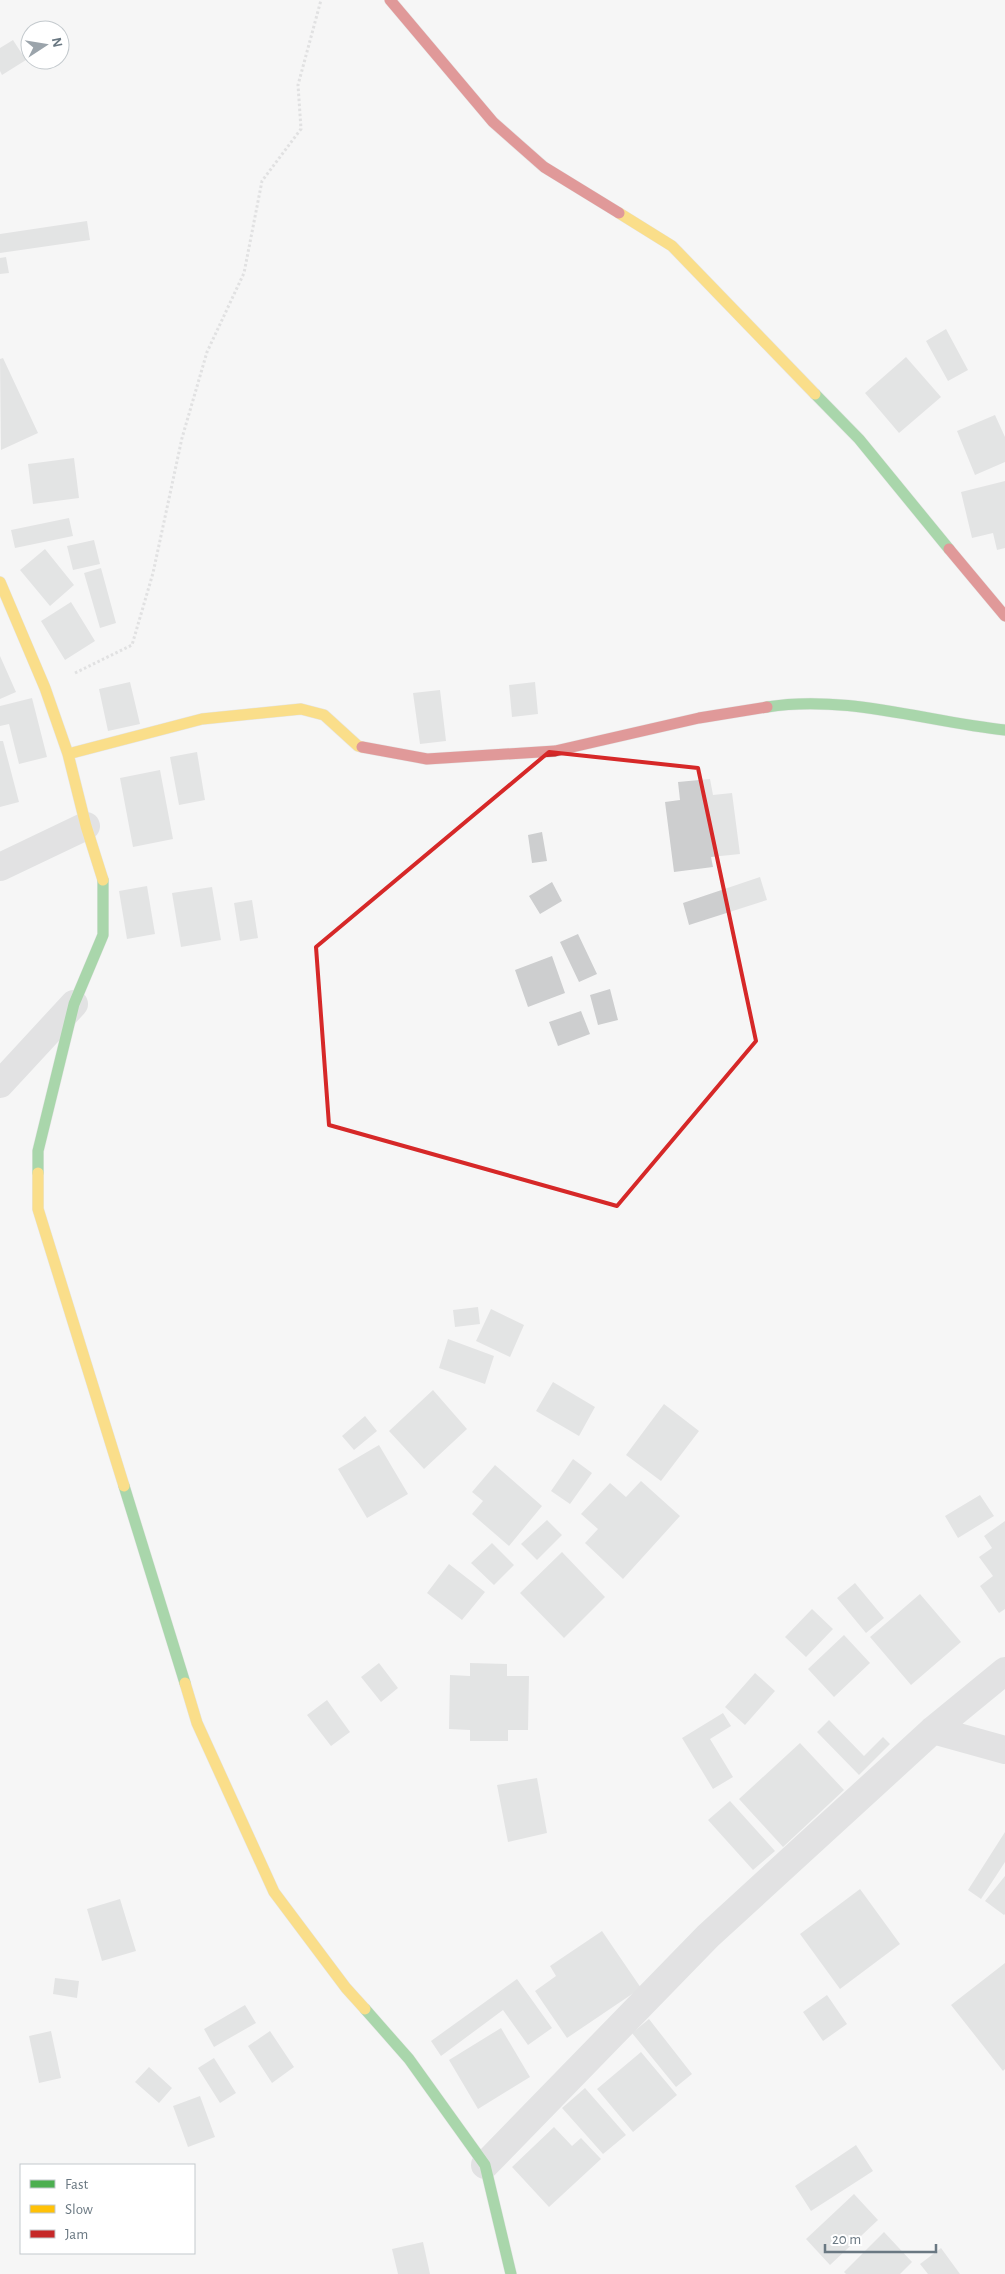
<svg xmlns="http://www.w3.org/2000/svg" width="1005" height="2274" viewBox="0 0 1005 2274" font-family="'Alegreya Sans',sans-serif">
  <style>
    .building { fill: #cdcecf }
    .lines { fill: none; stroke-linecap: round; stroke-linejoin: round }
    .fast-casing { stroke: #d2d3d3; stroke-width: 12 }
    .slow-casing { stroke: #d2d3d3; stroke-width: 12 }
    .jam-casing { stroke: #d2d3d3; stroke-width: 12 }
    .path { stroke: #c7c8c9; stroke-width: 3; stroke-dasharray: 2.5 2.5; stroke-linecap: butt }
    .street { stroke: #c9cbcc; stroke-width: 28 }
    .fast { stroke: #4caf50; stroke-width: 11 }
    .slow { stroke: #ffc107; stroke-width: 11 }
    .jam { stroke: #c62828; stroke-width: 11 }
    .marked { fill: none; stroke: #d62828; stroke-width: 4; stroke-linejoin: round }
  </style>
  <rect width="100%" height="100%" fill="#f6f6f6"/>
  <path class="building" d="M13,40L26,60L2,75L0,71V48Z
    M87,221L90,240L0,253V234Z
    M6,257L9,273L0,274V258Z
    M946,329L968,370L948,381L926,341Z
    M906,357L941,397L899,433L865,393Z
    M3,358L38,433L1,450L0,359Z
    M995,415L1005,437V462L975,475L957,431Z
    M74,458L79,498L33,504L28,464Z
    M1005,481V548L997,550L993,533L972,538L961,492Z
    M69,518L73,536L15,548L11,530Z
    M94,540L100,564L73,570L67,546Z
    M45,549L74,585L50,606L20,570Z
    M101,568L116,623L100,628L84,573Z
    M71,602L95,641L65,660L41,621Z
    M0,656L16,692L0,699Z
    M130,682L140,724L108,731L99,689Z
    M535,682L538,714L512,717L509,685Z
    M440,690L446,741L420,744L413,693Z
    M32,698L47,757L19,764L9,724L0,726V706Z
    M0,741H3L19,802L0,807Z
    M197,752L205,800L179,805L170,757Z
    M160,770L173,839L133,847L120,778Z
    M710,779L713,795L732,793L740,854L711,857L713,867L674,872L665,802L680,800L678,782Z
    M542,832L547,861L532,863L528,835Z
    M760,877L767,900L689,925L683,903Z
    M552,882L562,901L540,914L529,896Z
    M147,886L155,934L127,939L119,891Z
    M212,887L221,940L181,947L172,893Z
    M252,900L258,938L240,941L234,903Z
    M578,934L597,974L579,982L560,942Z
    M552,956L565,993L528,1007L515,970Z
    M610,989L618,1020L598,1025L590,995Z
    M581,1011L590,1034L558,1046L549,1022Z
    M478,1307L480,1324L455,1327L453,1310Z
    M491,1309L524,1325L510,1357L476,1341Z
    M448,1339L494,1356L485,1384L439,1368Z
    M553,1382L595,1407L579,1436L536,1411Z
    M433,1390L467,1429L424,1469L389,1431Z
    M664,1404L699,1431L661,1481L626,1455Z
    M365,1416L377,1431L354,1450L342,1436Z
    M379,1445L408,1494L367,1518L338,1469Z
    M573,1459L592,1473L570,1504L551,1491Z
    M495,1465L542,1506L509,1546L472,1514L483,1501L472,1492Z
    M641,1481L680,1516L623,1579L585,1543L598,1529L581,1514L610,1483L626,1497Z
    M980,1495L994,1516L958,1538L945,1516Z
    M547,1520L562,1535L537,1560L521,1544Z
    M1005,1521V1609L999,1613L980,1586L993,1576L979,1557L992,1548L984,1536Z
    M492,1543L514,1565L494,1585L471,1563Z
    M562,1552L605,1597L564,1638L520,1593Z
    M449,1564L485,1592L462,1620L427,1593Z
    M855,1583L884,1618L866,1633L837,1598Z
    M920,1594L961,1642L911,1685L870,1637Z
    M812,1609L833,1629L806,1657L785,1637Z
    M844,1635L870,1663L834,1697L808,1669Z
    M379,1663L398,1688L381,1702L361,1677Z
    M470,1663L507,1664V1676H529L528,1730H508V1741H470V1730L449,1729L450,1675L470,1676Z
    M755,1673L775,1691L745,1725L725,1707Z
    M327,1700L350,1732L331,1746L307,1715Z
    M723,1713L731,1726L710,1739L733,1777L713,1789L682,1738Z
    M829,1720L864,1756L883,1737L890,1744L859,1775L817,1732Z
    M800,1743L844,1790L783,1847L739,1799Z
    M537,1778L547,1833L508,1842L497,1785Z
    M730,1801L775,1851L753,1870L708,1820Z
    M1005,1832V1862L981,1899L968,1890Z
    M1005,1876V1914L1004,1915L985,1901Z
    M860,1889L900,1944L840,1989L800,1934Z
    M120,1899L136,1951L102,1961L87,1909Z
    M602,1931L641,1988L567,2038L535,1991L556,1976L550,1966Z
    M1005,1963V2069L1003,2071L951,2005Z
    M55,1978L79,1981L77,1998L53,1994Z
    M517,1979L552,2028L528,2045L503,2010L441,2056L431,2041Z
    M827,1995L847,2024L823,2041L803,2012Z
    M245,2005L256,2023L214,2047L204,2029Z
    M649,2019L692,2074L676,2087L632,2033Z
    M501,2028L530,2077L478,2109L449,2060Z
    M51,2031L61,2078L39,2083L29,2036Z
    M270,2031L294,2067L272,2083L248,2046Z
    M641,2052L677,2095L633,2132L597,2089Z
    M214,2058L236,2093L220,2103L198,2068Z
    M149,2067L172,2088L159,2103L135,2082Z
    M585,2088L626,2135L603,2154L562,2108Z
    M200,2096L215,2137L188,2147L173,2106Z
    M554,2127L572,2146L581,2138L601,2159L549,2207L512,2167Z
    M856,2145L873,2171L811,2211L795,2186Z
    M854,2194L878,2220L830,2265L806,2239Z
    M884,2232L912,2262L900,2274H846L844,2272Z
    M423,2242L430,2274H398L392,2249Z
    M941,2248L960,2274H928L920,2264Z"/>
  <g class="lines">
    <g class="fast-casing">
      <path id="fast" d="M815,394L859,439L949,549
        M767,707C845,694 928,722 1005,730
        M38,1173V1151L74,1004L103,935V880
        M124,1486L185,1683
        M365,2009L409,2059L485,2165L511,2274"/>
    </g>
    <g class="slow-casing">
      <path id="slow" d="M619,213L672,246L815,394
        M0,582L45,688L68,754L86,826L103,880
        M68,754L202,719L301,709L324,715L358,746L362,747
        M38,1173V1209L124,1486
        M185,1683L197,1723L274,1892L346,1988L365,2009"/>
    </g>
    <g class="jam-casing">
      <path id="jam" d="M390,0L493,122L544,167L619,213
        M949,549L1005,616
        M362,747L427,759L555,751L699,718L767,707"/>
    </g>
    <path class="path" d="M75,673L132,645L153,573L182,438L207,352L244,273L262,181L301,129L298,85L321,0"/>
    <path class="street" d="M0,867L86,826
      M0,1084L74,1004
      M933,1730L1005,1750
      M485,2165L708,1936L933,1730L1005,1671"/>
    <use href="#fast" class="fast"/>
    <use href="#slow" class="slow"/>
    <use href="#jam" class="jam"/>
  </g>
  <path d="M0 0H1005V2274H0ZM549,752L698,768L756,1041L617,1206L329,1125L316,947Z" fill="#f6f6f6" fill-opacity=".55" fill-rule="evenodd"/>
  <path class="marked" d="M549,752L698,768L756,1041L617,1206L329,1125L316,947Z"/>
  <rect x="20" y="2164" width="175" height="90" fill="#ffffff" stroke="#c3c9cd"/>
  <rect x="30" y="2180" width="25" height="8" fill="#4caf50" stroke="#c3c9cd"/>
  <text x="65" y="2189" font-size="15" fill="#6a7882">Fast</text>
  <rect x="30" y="2205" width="25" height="8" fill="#ffc107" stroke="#c3c9cd"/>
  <text x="65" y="2214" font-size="15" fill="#6a7882">Slow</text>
  <rect x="30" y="2230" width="25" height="8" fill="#c62828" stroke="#c3c9cd"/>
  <text x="65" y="2239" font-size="15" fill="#6a7882">Jam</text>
  <g transform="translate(45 45) rotate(78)"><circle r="24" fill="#ffffff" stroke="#c3c9cd"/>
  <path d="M0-4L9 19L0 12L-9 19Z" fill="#9ba4ab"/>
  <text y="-8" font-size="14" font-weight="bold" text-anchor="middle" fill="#6a7882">N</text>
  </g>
  <path d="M825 2244v8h111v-8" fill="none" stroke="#6a7882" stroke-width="2.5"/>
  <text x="832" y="2244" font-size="15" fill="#6a7882" stroke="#ffffff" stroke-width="4" paint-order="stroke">20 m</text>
</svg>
